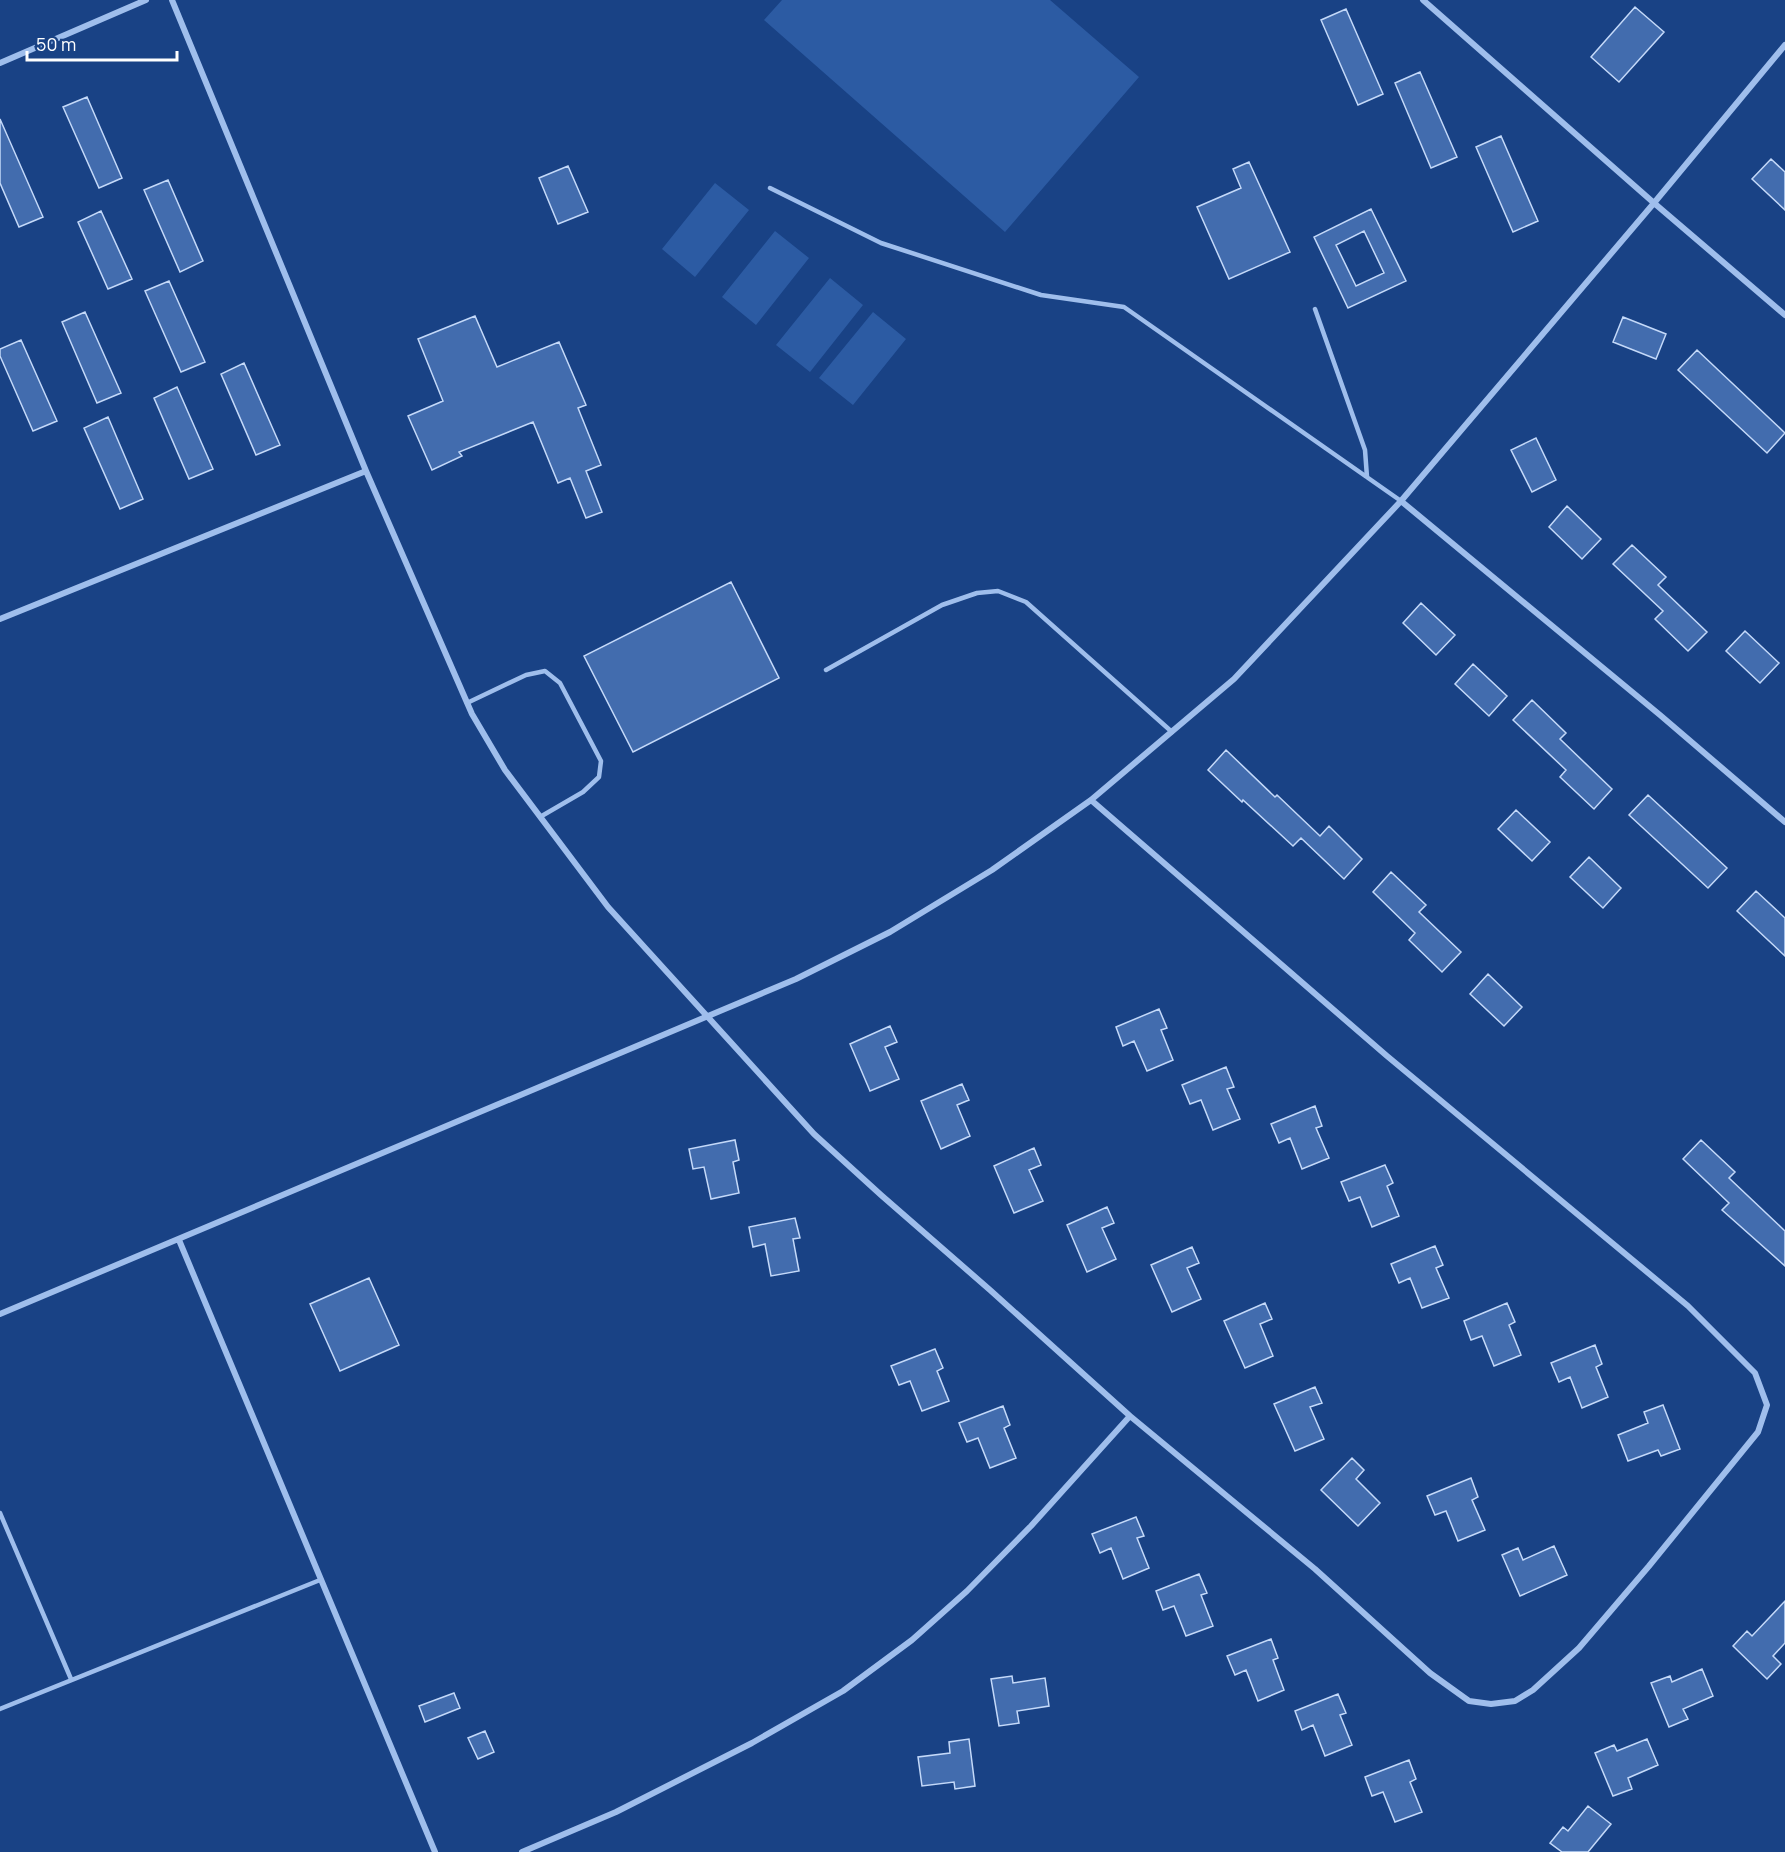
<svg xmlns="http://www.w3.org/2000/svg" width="1785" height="1852" viewBox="0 0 1785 1852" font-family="Manrope,sans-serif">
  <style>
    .green { fill: #2c5ba3 }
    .building { fill: #426cae; stroke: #c4d9f9; stroke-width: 1.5; fill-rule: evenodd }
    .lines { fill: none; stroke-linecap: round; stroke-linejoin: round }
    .service { stroke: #9fbeec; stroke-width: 4.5 }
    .minor { stroke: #9fbeec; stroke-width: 6 }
  </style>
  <rect width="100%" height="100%" fill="#194285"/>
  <path class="green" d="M782,0H1050L1139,77L1005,232L764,20Z
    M715,183L749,210L695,277L662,249Z
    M775,231L809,258L756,325L722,297Z
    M830,278L863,305L810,372L776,345Z
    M873,312L906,339L853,405L819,378Z"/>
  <path class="building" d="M1635,7L1664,32L1619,82L1591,57Z
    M1346,9L1383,94L1358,105L1321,20Z
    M1420,72L1457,157L1431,168L1395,83Z
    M87,97L122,178L99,188L63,107Z
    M0,119L43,217L19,227L0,183Z
    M1501,136L1538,221L1513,232L1476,147Z
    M1771,159L1785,172V210L1752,179Z
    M1249,162L1290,252L1229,279L1197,207L1241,188L1233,169Z
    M568,166L588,212L558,224L539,178Z
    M168,180L203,261L180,272L144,190Z
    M1371,209L1406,281L1348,308L1314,237ZM1364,231L1384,273L1356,286L1336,245Z
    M101,211L132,279L108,289L78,222Z
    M169,281L205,362L181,372L145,291Z
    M85,312L121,393L97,403L62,322Z
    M475,316L497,367L559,342L586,405L578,408L601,465L586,471L602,512L586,518L570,478L558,483L533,422L459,452L462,456L432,470L408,416L443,401L418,339Z
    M1623,317L1666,334L1656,359L1613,342Z
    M21,340L57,421L33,431L0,356V349Z
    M1697,350L1785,433L1767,453L1678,370Z
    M244,363L280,445L256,455L221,374Z
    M177,387L213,469L189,479L154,398Z
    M108,417L143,499L120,509L84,428Z
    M1536,438L1556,480L1532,492L1511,450Z
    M1567,506L1601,539L1582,559L1549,527Z
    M1632,545L1666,577L1658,585L1707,632L1688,651L1655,619L1663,611L1613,564Z
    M731,582L779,678L633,752L584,656Z
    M1421,603L1455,635L1436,655L1403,623Z
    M1745,631L1779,663L1760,683L1726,651Z
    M1473,664L1507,696L1489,716L1455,684Z
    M1532,700L1566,733L1560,739L1612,789L1594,809L1560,777L1566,770L1513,720Z
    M1226,750L1275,797L1277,795L1320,836L1329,826L1362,859L1344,879L1301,838L1293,846L1243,800L1242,802L1208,770Z
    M1648,795L1727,868L1708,888L1629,815Z
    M1516,810L1550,842L1532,861L1498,829Z
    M1589,857L1621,888L1603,908L1570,877Z
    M1391,872L1426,905L1419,912L1461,952L1442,972L1409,940L1415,933L1373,892Z
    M1756,891L1785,918V956L1737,911Z
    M1488,974L1522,1007L1504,1026L1470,994Z
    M1159,1009L1167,1028L1161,1030L1173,1060L1147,1071L1134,1041L1123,1046L1116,1027Z
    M890,1026L897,1042L885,1047L899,1079L870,1091L850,1044Z
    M1226,1067L1234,1087L1227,1089L1240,1119L1213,1130L1201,1100L1190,1104L1182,1085Z
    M962,1084L969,1100L957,1105L970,1136L941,1149L921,1101Z
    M1315,1106L1322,1126L1316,1128L1329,1158L1302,1169L1290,1138L1279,1143L1271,1124Z
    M735,1140L739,1160L733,1162L739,1193L711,1199L704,1167L693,1169L689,1149Z
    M1701,1140L1735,1172L1729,1178L1785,1231V1266L1722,1210L1729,1203L1683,1159Z
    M1034,1148L1041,1165L1029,1170L1043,1201L1014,1213L994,1166Z
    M1385,1165L1393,1183L1387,1186L1399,1216L1372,1227L1360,1197L1349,1201L1341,1182Z
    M1107,1207L1114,1223L1102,1228L1116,1259L1087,1272L1067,1225Z
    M795,1218L800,1238L793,1239L799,1271L771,1276L765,1244L753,1247L749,1227Z
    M1435,1246L1443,1265L1436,1268L1449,1298L1422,1308L1410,1278L1399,1283L1391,1264Z
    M1192,1247L1199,1263L1187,1268L1201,1299L1172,1312L1151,1265Z
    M369,1278L399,1345L340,1371L310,1304Z
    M1265,1303L1272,1319L1260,1324L1273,1356L1245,1368L1224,1321Z
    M1507,1303L1515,1322L1509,1325L1521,1355L1494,1366L1482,1336L1471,1340L1464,1321Z
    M1595,1345L1602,1364L1596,1367L1608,1397L1582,1408L1570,1377L1559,1382L1551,1363Z
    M935,1349L943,1368L937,1371L949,1401L922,1411L910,1381L899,1385L891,1366Z
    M1315,1387L1322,1403L1310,1407L1324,1439L1295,1451L1274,1404Z
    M1663,1405L1680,1449L1661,1456L1658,1450L1628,1461L1618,1435L1648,1423L1644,1412Z
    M1003,1406L1010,1425L1004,1428L1016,1458L990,1468L978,1438L967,1442L959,1423Z
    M1352,1458L1364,1470L1356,1479L1380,1503L1358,1526L1321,1490Z
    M1471,1478L1478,1497L1472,1500L1485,1530L1458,1541L1446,1511L1435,1515L1427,1496Z
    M1136,1517L1144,1536L1137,1538L1149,1568L1123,1579L1111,1548L1100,1553L1092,1534Z
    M1554,1546L1567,1575L1520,1596L1502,1555L1518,1548L1523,1560Z
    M1199,1574L1207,1593L1201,1595L1213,1626L1186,1636L1174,1606L1163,1610L1156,1591Z
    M1785,1601V1643L1773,1656L1781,1664L1767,1679L1733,1646L1747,1631L1752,1636Z
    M1271,1639L1278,1658L1273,1660L1284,1690L1258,1701L1246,1670L1235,1675L1227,1656Z
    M1702,1669L1713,1696L1683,1709L1688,1719L1669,1727L1651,1683L1670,1676L1672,1682Z
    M1012,1676L1013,1683L1045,1678L1049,1706L1017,1711L1019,1723L999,1726L991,1679Z
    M454,1693L460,1708L425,1722L419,1706Z
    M1338,1694L1346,1713L1340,1715L1352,1745L1325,1756L1313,1725L1302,1730L1295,1711Z
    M485,1731L494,1752L478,1759L468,1738Z
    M969,1739L975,1786L955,1789L954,1782L922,1786L918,1757L950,1753L949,1742Z
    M1647,1739L1658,1765L1628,1778L1632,1789L1613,1796L1595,1753L1614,1745L1617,1751Z
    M1409,1760L1416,1779L1410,1782L1422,1812L1395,1822L1383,1792L1372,1796L1365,1777Z
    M1588,1806L1611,1824L1588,1852H1562L1550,1843L1563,1827L1568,1831Z"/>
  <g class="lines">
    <path class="service" d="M770,188L881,243L1041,295L1124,307L1401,501
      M1315,309L1365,450L1367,477
      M826,670L942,605L977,593L998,591L1026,602L1172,732
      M467,703L526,675L545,671L560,683L601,761L599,777L583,792L540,817
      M0,1513L71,1679
      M0,1709L320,1580"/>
    <path class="minor" d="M172,0L366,471L472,714L505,770L608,907L814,1134L881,1195L990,1290L1130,1416L1315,1569L1430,1673L1469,1701L1491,1704L1515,1701L1533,1690L1579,1648L1649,1566L1758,1432L1767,1405L1755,1373L1688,1306L1387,1056L1091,800
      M1423,0L1654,203L1785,315
      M0,63L146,0
      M1401,501L1660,715L1785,822
      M0,619L366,471
      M179,1240L435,1852
      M0,1314L796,979L890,932L992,870L1091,800L1234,679L1401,501L1654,203L1785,45
      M522,1852L616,1812L752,1743L843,1691L912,1640L967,1591L1031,1526L1130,1416"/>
  </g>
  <path d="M27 51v9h150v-9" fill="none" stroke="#ffffff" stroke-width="3"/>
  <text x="36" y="51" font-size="18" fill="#ffffff" stroke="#194285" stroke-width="4.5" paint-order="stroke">50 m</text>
</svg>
